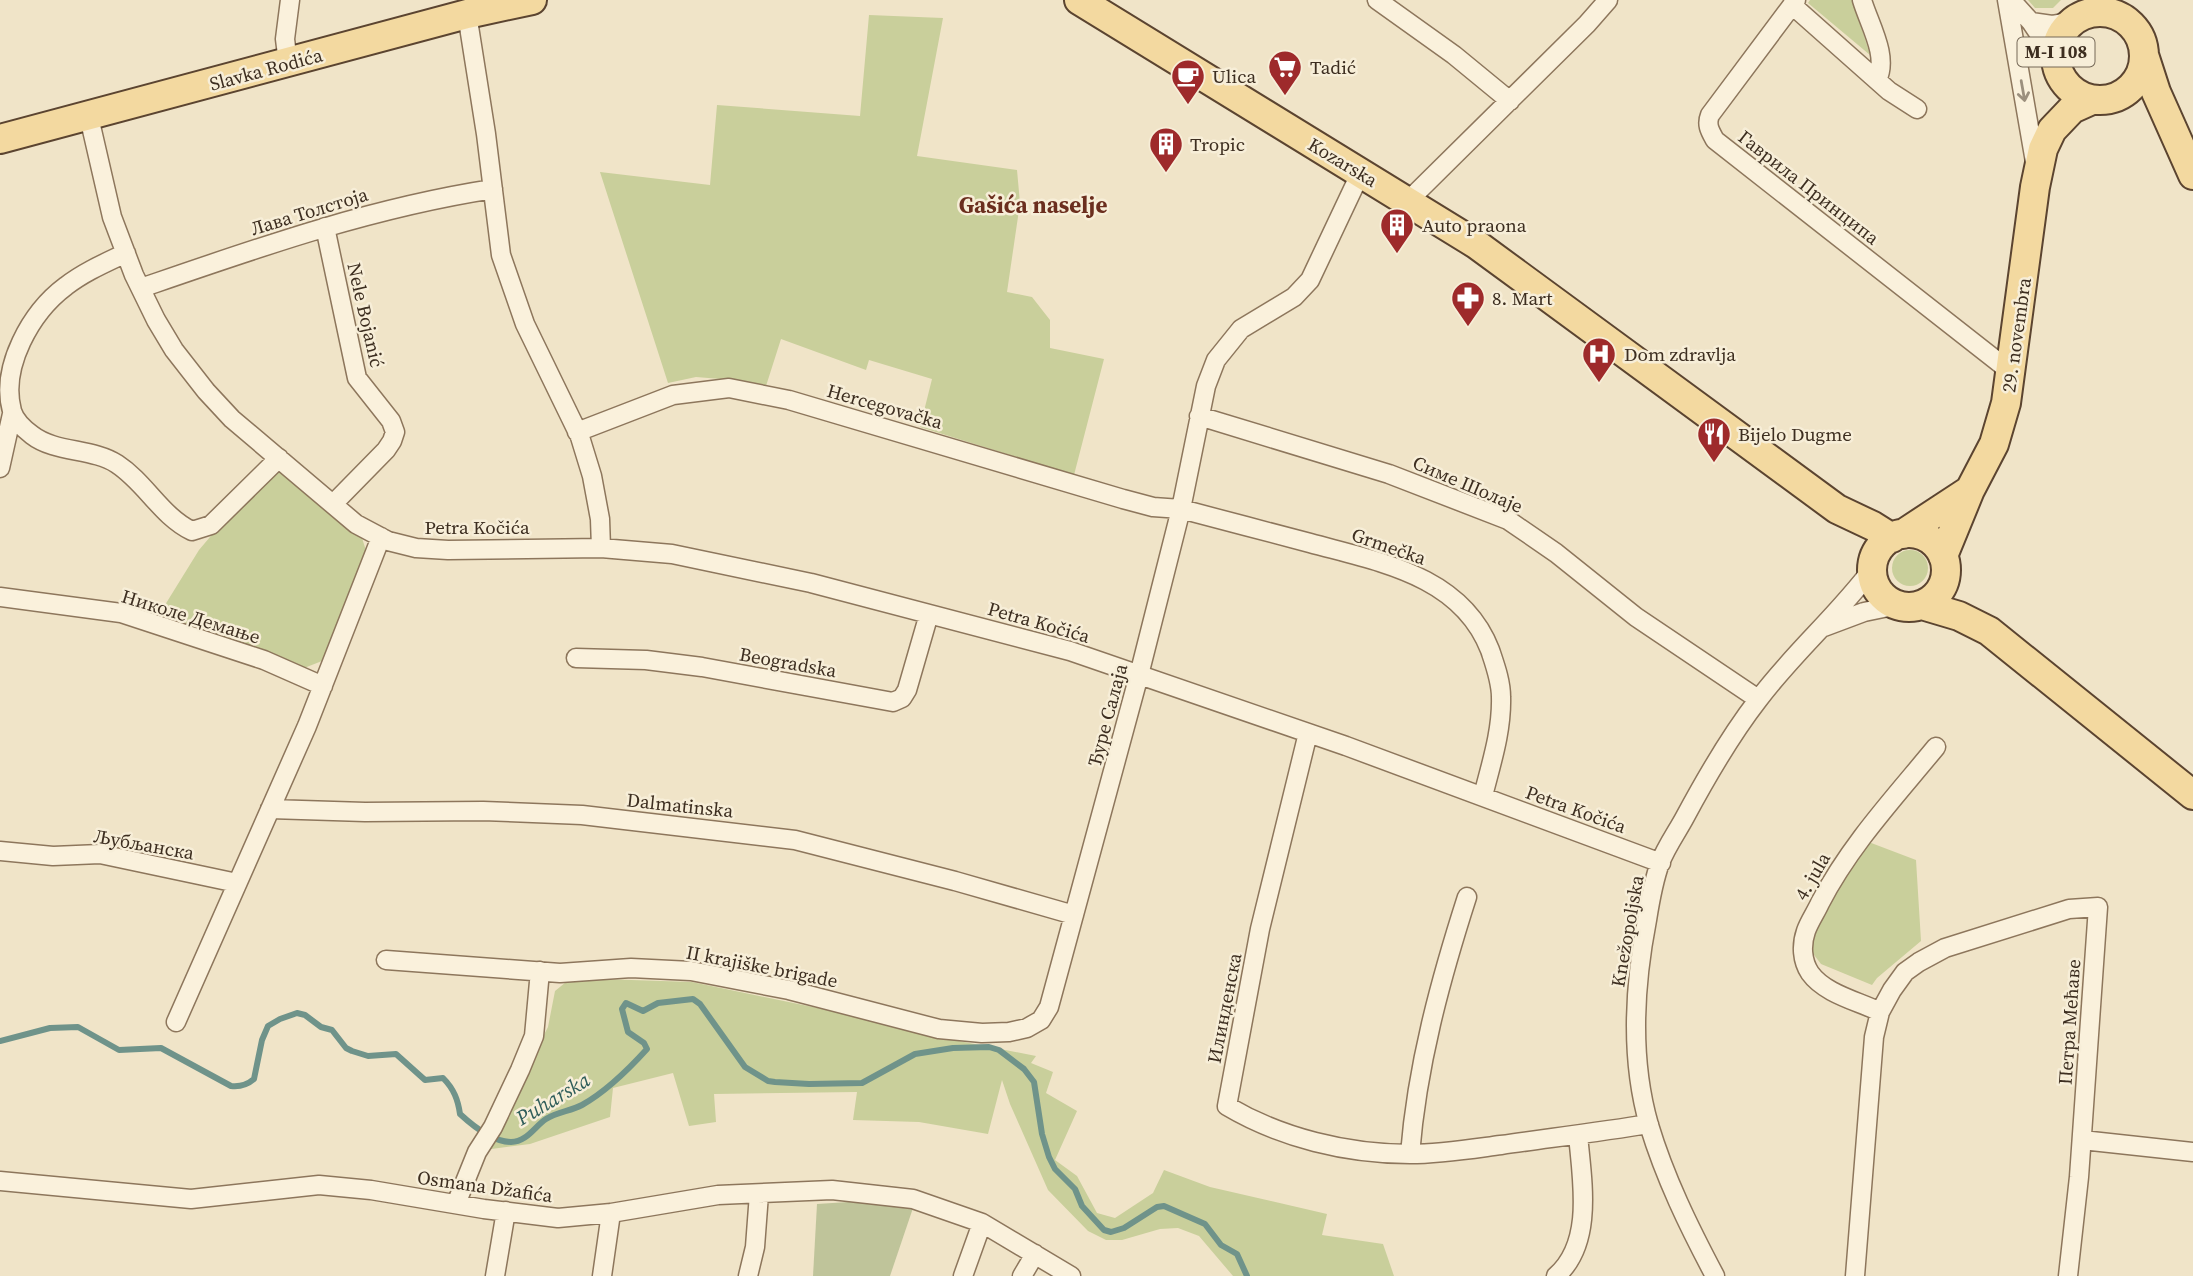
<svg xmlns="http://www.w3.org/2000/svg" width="2193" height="1276" viewBox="0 0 2193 1276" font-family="'Source Serif 4',serif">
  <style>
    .green { fill: #c9cf9b }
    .cemetery { fill: #bfc49a }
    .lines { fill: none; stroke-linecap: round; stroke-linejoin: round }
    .stream { stroke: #6f938a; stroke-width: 6 }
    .minor-casing { stroke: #8d765c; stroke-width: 21 }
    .primary-casing { stroke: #5b4430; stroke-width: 32 }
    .minor { stroke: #faf1dc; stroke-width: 18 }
    .primary { stroke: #f3d9a0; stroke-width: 28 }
    .oneway { stroke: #9c907e }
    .labels { text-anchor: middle; stroke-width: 5; stroke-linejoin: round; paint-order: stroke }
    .shield { fill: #f7eed8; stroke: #756857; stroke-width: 2 }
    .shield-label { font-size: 18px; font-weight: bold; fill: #3d2e20 }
    .poi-label { font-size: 19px; fill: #3d2e20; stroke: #f7eed8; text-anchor: start }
    .street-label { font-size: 19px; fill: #3d2e20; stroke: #f7eed8 }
    .water-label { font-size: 21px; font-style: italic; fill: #2f5d5a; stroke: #f7eed8 }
    .quarter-label { font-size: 23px; font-weight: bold; fill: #6b2e1e; stroke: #f7eed8 }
  </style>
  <rect width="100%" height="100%" fill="#f0e4c8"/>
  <path class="green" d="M1810,0H1853L1870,55L1808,3Z
    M2028,0H2061L2053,8H2035Z
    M869,15L943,18L917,156L1017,170L1020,203L1007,292L1032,297L1050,320V348L1104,359L1074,475L920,427L932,379L869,360L866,370L781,339L766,386L733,380L696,377L668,383L600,172L710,185L717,105L860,116Z
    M280,470L361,535L370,563L322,661L299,670L160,613L199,550L237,505Z
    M1892 568a18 18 0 1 1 36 0a18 18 0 1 1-36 0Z
    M1866,841L1916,860L1921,941L1877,978L1872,985L1821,964L1811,951L1812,930Z
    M571,978L692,982L866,1018L923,1034L1036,1056L1031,1063L1053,1072L1046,1093L1077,1111L1055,1160L1077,1176L1097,1213L1115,1218L1153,1193L1164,1170L1210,1187L1327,1214L1322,1235L1383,1244L1394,1276H1233L1199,1236L1178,1228L1160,1229L1122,1240H1106L1088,1231L1048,1190L1010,1104L1002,1080L988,1134L919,1122L853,1120L857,1092L714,1094L716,1122L689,1126L673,1073L613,1088L610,1117L530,1144L484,1150L548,1027L555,991Z"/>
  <path class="cemetery" d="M848,1202L879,1203L913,1208L890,1276H813L817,1204Z"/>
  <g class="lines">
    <path class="stream" d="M0,1041L50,1028L78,1027L119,1050L161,1048L231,1086C240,1087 247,1085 254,1079L262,1040L268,1026L280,1019L297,1013L305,1015L321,1027L332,1030L346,1048L352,1051L368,1056L396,1054L425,1080L443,1078C454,1089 458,1100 460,1114C473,1126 493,1142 511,1142C527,1142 535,1126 546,1119C557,1112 571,1111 582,1105C607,1091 628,1070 647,1049L644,1043L628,1032L622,1009L626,1003L643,1011L658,1003L693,999L700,1004L745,1067L768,1081L775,1082L809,1084L862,1083L915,1054L953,1048L989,1047L999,1050L1024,1069L1034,1082L1042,1134L1049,1157L1055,1169L1075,1189L1082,1206L1104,1230L1111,1232L1124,1228L1157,1207L1164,1206L1205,1224L1221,1245L1237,1254L1247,1276"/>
    <g class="minor-casing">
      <path id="minor" d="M1377,0L1454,55L1510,101
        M1796,0L1710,115C1706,125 1710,131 1715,140L2011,372
        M1862,0C1869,24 1889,56 1877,80
        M2007,0L2035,162
        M2011,0L2031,22L2056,59
        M1792,5L1889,91L1917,109
        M467,14L486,134L501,255L525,324L580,437L592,476L600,519L601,548
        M2031,22L2052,25L2073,21
        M288,63L285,39L290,0
        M89,117L112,217L134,275L156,320L174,350L206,391L232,419L356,524L388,541L416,548L448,550L601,548L672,554L811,583L1070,651L1346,746L1661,863
        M1408,201L1587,24L1608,0
        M325,227L357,378L391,421L395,432L392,441L386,450L333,504
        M126,253C105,263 84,272 66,286C31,312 0,367 12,411C15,421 24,429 32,435C55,453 93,448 117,464C146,483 161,516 192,531L211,525L279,458
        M141,288C257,248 370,208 493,189
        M1199,416L1389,474L1508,520L1556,553L1636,617L1758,699
        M577,432L673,395L729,388L789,400L1123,499L1153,507L1181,509C1224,520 1267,532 1310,543C1379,562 1461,575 1490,650C1495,665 1501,681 1501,697C1502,731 1491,764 1483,796
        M0,468L12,414
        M0,597L121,613L264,660L323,686
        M1824,627L1864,612L1898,605
        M576,658L646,660L702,667L893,702L902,698L907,690L929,614
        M1308,733L1260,929L1227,1106C1281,1138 1347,1154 1410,1154C1441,1154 1471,1149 1501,1145C1550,1138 1599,1132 1649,1124
        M270,809L365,812L483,811L582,815L795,840L955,881L1074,915
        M0,851L53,856L100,854L237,883
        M386,960L560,973L631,968L691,971L789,990L939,1029L982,1033L1009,1032L1027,1028L1041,1020L1049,1007L1139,675L1181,509L1206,386L1216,360L1241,329L1294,297L1310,280L1361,172
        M1880,1012C1858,1001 1825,994 1810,973C1802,961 1801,945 1806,931C1809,922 1816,912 1820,903C1850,845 1895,797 1936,747
        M176,1022L307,726L381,537
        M2082,1140L2193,1152
        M1410,1154C1417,1066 1440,981 1467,897
        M0,1181L191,1199L319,1185L371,1190L484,1209L558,1218L611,1213L718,1195L832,1190L913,1199L982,1223L1071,1276
        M456,1204L477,1152L493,1127L520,1070L534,1036L540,971
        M495,1276L506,1211
        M602,1276L611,1213
        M748,1276L755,1247L759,1194
        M963,1276L982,1223
        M1022,1276L1035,1254
        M1556,1276C1594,1243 1582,1180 1578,1135
        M1715,1276C1689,1227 1665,1178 1649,1125C1630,1059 1634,987 1647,920C1650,901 1653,882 1660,863C1666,847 1677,832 1685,817C1707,776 1730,736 1758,700C1793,653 1838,615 1873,568
        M1855,1276L1874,1037L1880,1012L1892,990L1905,972L1919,962L1945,948L2069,909L2098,907L2079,1177L2068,1276"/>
    </g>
    <g class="primary-casing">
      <path id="primary" d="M1079,0L1476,244L1837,509L1873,526L1892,538
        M2056 56a44 44 0 1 1 88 0a44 44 0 1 1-88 0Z
        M2144,55L2156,92L2193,175
        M0,139L467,14L532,0
        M1872 570a37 37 0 1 1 74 0a37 37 0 1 1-74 0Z
        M1903,534L1970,490
        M1943,556L1970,490L1994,444L2006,403L2035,187L2043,149L2052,130L2072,109L2092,100
        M1922,605L1959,616L1989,631L2193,795"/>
    </g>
    <use href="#minor" class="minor"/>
    <use href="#primary" class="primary"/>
  </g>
  <defs><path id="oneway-shaft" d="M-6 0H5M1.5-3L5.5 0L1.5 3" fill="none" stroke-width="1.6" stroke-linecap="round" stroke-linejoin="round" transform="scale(1.75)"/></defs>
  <use class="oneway" href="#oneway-shaft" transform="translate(2023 91) rotate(80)"/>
  <defs>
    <g id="supermarket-pin" transform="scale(1.75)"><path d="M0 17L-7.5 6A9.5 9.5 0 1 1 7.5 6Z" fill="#9e2a2b" stroke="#f7eed8"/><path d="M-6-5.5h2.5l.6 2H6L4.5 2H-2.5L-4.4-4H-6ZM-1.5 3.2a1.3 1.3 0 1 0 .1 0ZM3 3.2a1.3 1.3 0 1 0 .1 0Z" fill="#fff"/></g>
    <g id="cafe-pin" transform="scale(1.75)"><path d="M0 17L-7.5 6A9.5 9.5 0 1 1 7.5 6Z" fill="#9e2a2b" stroke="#f7eed8"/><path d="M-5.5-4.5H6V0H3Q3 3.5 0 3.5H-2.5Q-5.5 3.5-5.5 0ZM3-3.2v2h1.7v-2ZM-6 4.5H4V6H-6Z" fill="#fff"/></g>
    <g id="building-pin" transform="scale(1.75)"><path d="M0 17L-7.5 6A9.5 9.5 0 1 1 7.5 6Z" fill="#9e2a2b" stroke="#f7eed8"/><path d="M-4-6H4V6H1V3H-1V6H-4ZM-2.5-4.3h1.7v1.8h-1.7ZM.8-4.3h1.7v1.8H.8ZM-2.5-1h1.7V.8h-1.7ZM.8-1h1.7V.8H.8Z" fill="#fff"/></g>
    <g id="pharmacy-pin" transform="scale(1.75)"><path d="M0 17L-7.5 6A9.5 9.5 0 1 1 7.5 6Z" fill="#9e2a2b" stroke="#f7eed8"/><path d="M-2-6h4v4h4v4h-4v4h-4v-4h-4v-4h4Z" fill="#fff"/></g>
    <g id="hospital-pin" transform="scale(1.75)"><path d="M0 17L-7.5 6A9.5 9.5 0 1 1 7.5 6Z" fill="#9e2a2b" stroke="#f7eed8"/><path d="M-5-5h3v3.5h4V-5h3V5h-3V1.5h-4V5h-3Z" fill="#fff"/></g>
    <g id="restaurant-pin" transform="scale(1.75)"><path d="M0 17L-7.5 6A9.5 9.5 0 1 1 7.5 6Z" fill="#9e2a2b" stroke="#f7eed8"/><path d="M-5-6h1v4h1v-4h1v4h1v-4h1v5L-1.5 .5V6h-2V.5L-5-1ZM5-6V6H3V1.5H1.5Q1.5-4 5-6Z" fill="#fff"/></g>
  </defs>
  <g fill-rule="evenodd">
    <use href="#supermarket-pin" x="1285" y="67"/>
    <use href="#cafe-pin" x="1188" y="76"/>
    <use href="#building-pin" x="1166" y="144"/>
    <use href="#building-pin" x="1397" y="225"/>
    <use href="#pharmacy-pin" x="1468" y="298"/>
    <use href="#hospital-pin" x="1599" y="354"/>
    <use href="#restaurant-pin" x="1714" y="434"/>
  </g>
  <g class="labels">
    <rect class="shield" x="2017.5" y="37.5" width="77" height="29" rx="5"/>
    <g class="shield-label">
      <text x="2056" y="58">M-I 108</text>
    </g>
    <g class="poi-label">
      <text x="1310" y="74">Tadić</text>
      <text x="1212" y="83">Ulica</text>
      <text x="1190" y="151">Tropic</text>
      <text x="1422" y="232">Auto praona</text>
      <text x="1492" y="305">8. Mart</text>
      <text x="1624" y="361">Dom zdravlja</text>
      <text x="1738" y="441">Bijelo Dugme</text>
    </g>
    <g class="street-label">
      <text transform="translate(266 69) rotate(-15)" y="7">Slavka Rodića</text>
      <text transform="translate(1343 162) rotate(31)" y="7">Kozarska</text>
      <text transform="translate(1809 187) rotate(38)" y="7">Гаврила Принципа</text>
      <text transform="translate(309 211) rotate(-17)" y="7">Лава Толстоја</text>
      <text transform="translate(366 315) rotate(77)" y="7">Nele Bojanić</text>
      <text transform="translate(2016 335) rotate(-82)" y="7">29. novembra</text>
      <text transform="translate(885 406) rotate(16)" y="7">Hercegovačka</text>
      <text transform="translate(1468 484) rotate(23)" y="7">Симе Шолаје</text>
      <text x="477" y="534">Petra Kočića</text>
      <text transform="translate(1389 546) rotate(19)" y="7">Grmečka</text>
      <text transform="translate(191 616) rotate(17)" y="7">Николе Демање</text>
      <text transform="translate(1039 622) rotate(16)" y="7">Petra Kočića</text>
      <text transform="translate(788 662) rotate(10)" y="7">Beogradska</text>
      <text transform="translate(1107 715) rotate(-75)" y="7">Ђуре Салаја</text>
      <text transform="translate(680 805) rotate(6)" y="7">Dalmatinska</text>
      <text transform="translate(1576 809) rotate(20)" y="7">Petra Kočića</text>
      <text transform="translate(144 844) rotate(10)" y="7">Љубљанска</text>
      <text transform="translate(1812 876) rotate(-60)" y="7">4. jula</text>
      <text transform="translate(1627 931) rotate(-80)" y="7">Knežopoljska</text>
      <text transform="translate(762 966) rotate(11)" y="7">II krajiške brigade</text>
      <text transform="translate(1224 1008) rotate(-79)" y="7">Илинденска</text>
      <text transform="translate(2069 1022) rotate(-86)" y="7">Петра Мећаве</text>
      <text transform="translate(485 1186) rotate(8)" y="7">Osmana Džafića</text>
    </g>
    <g class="water-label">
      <text transform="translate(553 1099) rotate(-31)" y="7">Puharska</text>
    </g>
    <g class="quarter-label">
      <text x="1033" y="213">Gašića naselje</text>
    </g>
  </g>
</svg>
